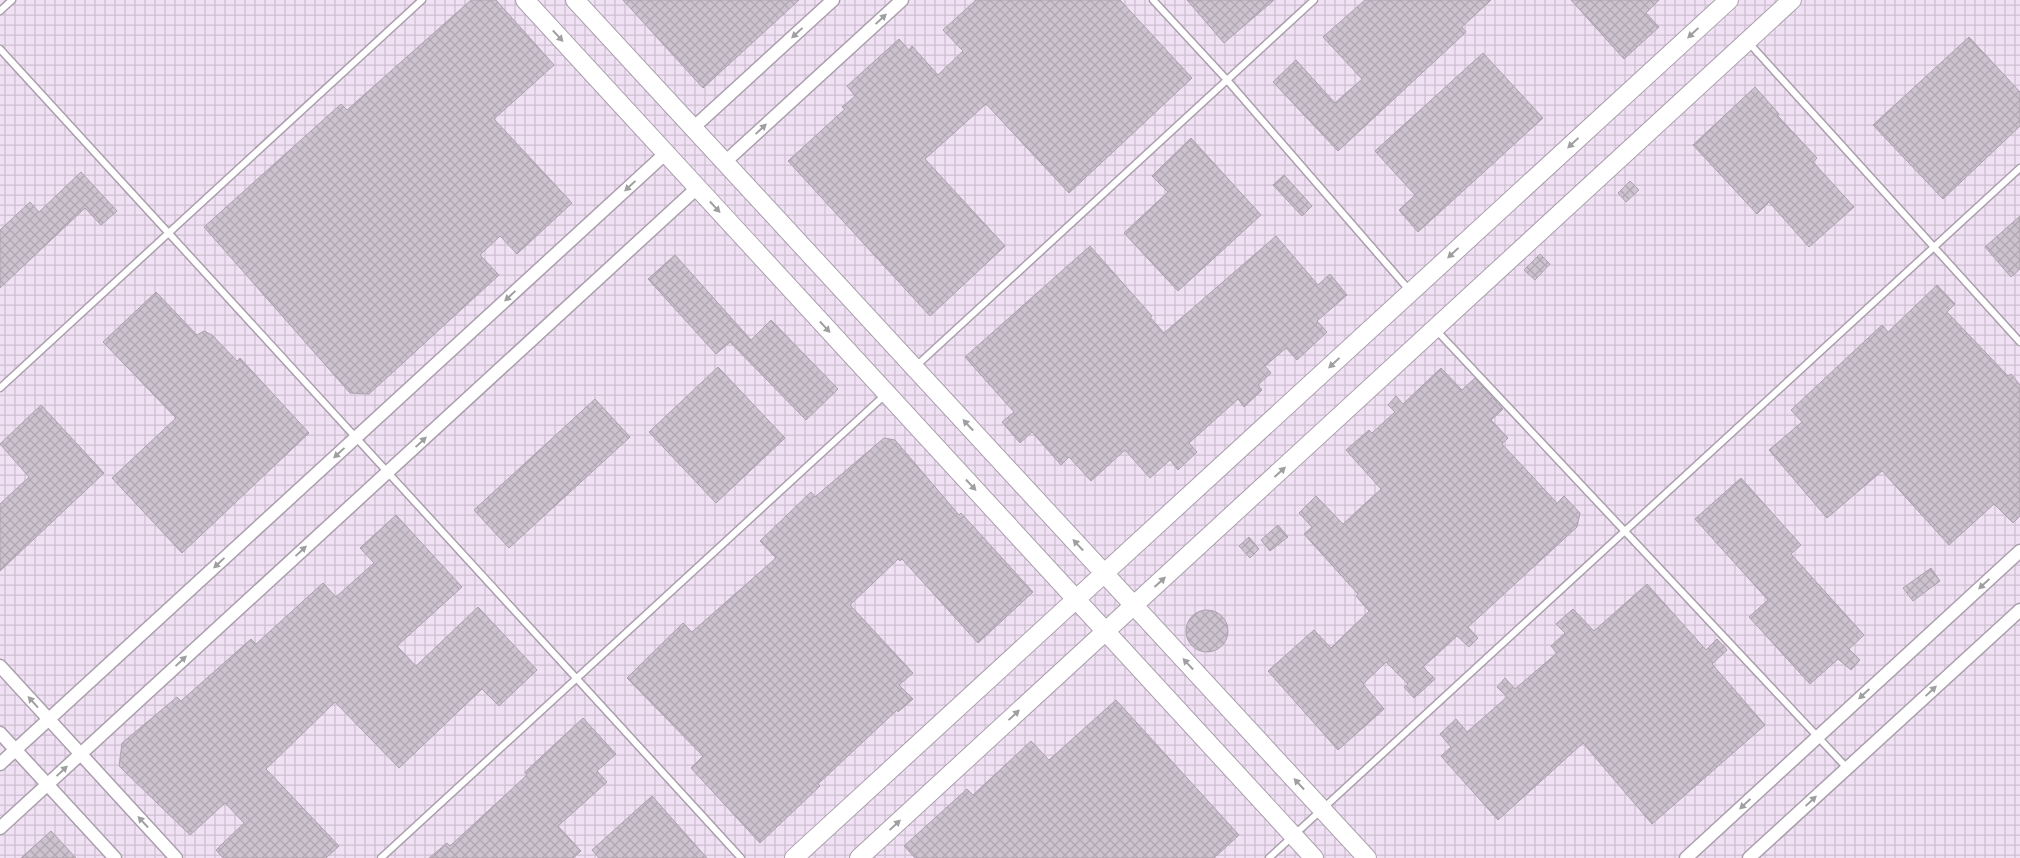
<svg xmlns="http://www.w3.org/2000/svg" width="2020" height="858" viewBox="0 0 2020 858" font-family="Roboto,sans-serif">
  <style>
    .industrial { fill: url(#industrial-grid) }
    .building { fill: url(#building-cross-hatch); stroke: #aca2ae }
    .lines { fill: none; stroke-linecap: round; stroke-linejoin: round }
    .lane-casing { stroke: #aaa0ac; stroke-width: 9 }
    .street-casing { stroke: #aaa0ac; stroke-width: 15 }
    .secondary-casing { stroke: #aaa0ac; stroke-width: 20 }
    .lane { stroke: #fff; stroke-width: 6 }
    .street { stroke: #fff; stroke-width: 12 }
    .secondary { stroke: #fff; stroke-width: 18 }
    .oneway { fill: #9f9ea0 }
  </style>
  <defs>
    <pattern id="industrial-grid" width="8" height="8" patternUnits="userSpaceOnUse" patternTransform="scale(1.25)"><rect width="8" height="8" fill="#f1e1f4"/><path d="M0 4h8M4 0v8" fill="none" stroke="#cec0d0"/></pattern>
    <pattern id="building-cross-hatch" width="8" height="8" patternUnits="userSpaceOnUse" patternTransform="scale(1.25)"><rect width="8" height="8" fill="#cdc3d0"/><path d="M0 0l8 8M0 8l8-8" fill="none" stroke="#afa6b2"/></pattern>
  </defs>
  <rect width="100%" height="100%" fill="#faf0fd"/>
  <path class="industrial" d="M0,0H2020V858H0Z"/>
  <path class="building" d="M471,0H496L554,65L494,119L572,203L517,254L500,236L480,255L499,275L369,394L350,393L204,227L341,104L347,110Z
    M623,0H799L703,88Z
    M976,0H1120L1192,78L1069,193L986,104L925,159L1005,246L930,316L788,161L845,109L842,107L855,96L847,86L899,39L909,50L912,46L938,75L963,51L943,30Z
    M1187,0H1274L1224,43Z
    M1365,0H1491L1462,27L1466,32L1338,151L1273,82L1296,60L1335,103L1362,79L1323,37Z
    M1571,0H1659L1646,13L1659,27L1624,59Z
    M1969,37L2020,92V126L1943,199L1873,125Z
    M1483,53L1543,118L1418,232L1399,210L1415,195L1375,151Z
    M1755,87L1779,114L1777,115L1817,158L1813,162L1854,207L1809,247L1769,202L1757,214L1693,145Z
    M1191,138L1261,215L1178,291L1124,233L1168,192L1152,176Z
    M81,172L117,211L101,225L85,208L0,288V230L30,202L39,212Z
    M1284,175L1312,206L1302,216L1273,185Z
    M1630,181L1639,190L1626,202L1618,193Z
    M2020,216V269L2011,277L1985,247Z
    M1276,236L1318,285L1330,274L1347,295L1317,321L1327,332L1297,360L1286,348L1265,366L1271,373L1258,385L1262,390L1244,407L1238,399L1189,443L1197,452L1178,470L1170,460L1150,478L1125,450L1091,481L1069,457L1061,465L1032,432L1020,443L1002,422L1014,412L965,357L1090,246L1152,316L1150,317L1164,333Z
    M1540,254L1550,264L1535,280L1524,270Z
    M675,255L751,340L771,320L838,389L806,420L730,342L716,354L648,279Z
    M1937,285L1955,304L1947,312L2008,376L2011,374L2020,385V516L2013,523L1994,504L1949,545L1882,471L1827,518L1769,450L1802,422L1791,410L1882,325L1888,332Z
    M156,292L197,335L204,331L212,335L237,361L240,358L309,433L182,553L112,478L176,418L103,342Z
    M718,367L785,438L716,503L649,432Z
    M1441,368L1462,390L1475,378L1503,409L1491,420L1508,438L1502,444L1557,503L1564,496L1580,513L1577,527L1468,627L1478,638L1469,647L1457,636L1423,667L1435,679L1414,698L1404,687L1408,684L1386,662L1363,684L1384,709L1338,750L1268,671L1314,630L1331,648L1369,611L1356,596L1358,594L1304,534L1312,527L1299,513L1316,496L1343,524L1381,489L1346,450L1369,430L1372,433L1395,412L1388,405L1396,396L1403,404Z
    M595,399L630,437L509,548L474,510Z
    M41,405L104,473L0,571V504L29,477L0,444Z
    M884,438L895,440L959,515L961,513L1033,592L978,643L902,559L900,561L898,559L850,605L913,673L899,685L913,699L898,712L897,710L818,784L820,786L760,843L691,768L703,756L627,678L683,623L692,632L776,558L760,541L811,492L815,497Z
    M1741,478L1801,545L1791,554L1864,635L1849,649L1860,660L1851,670L1838,659L1810,684L1749,617L1768,600L1695,519Z
    M396,515L462,587L397,646L416,666L478,607L537,670L499,706L482,689L399,768L335,702L266,769L339,846L326,858H223L216,850L244,823L225,803L190,835L119,766L122,743L177,697L181,701L251,639L256,644L323,583L336,597L374,563L360,548Z
    M1278,525L1288,537L1270,551L1261,540Z
    M1249,537L1259,549L1250,558L1239,546Z
    M1931,568L1940,581L1913,601L1903,588Z
    M1647,584L1706,650L1717,639L1727,650L1712,664L1765,725L1652,824L1583,743L1498,820L1441,756L1451,747L1440,734L1456,719L1467,732L1507,697L1497,687L1505,678L1515,689L1557,653L1551,646L1565,633L1556,624L1573,609L1594,631Z
    M1186 631a21 21 0 1 1 42 0a21 21 0 1 1-42 0Z
    M1116,700L1239,835L1214,858H915L904,846L967,789L973,795L1031,741L1049,760Z
    M583,718L616,754L597,771L607,782L558,826L581,851L573,858H429L447,843L450,846L527,775L525,772Z
    M652,796L707,858H599L592,850Z
    M51,831L76,858H21Z"/>
  <g class="lines">
    <g class="lane-casing">
      <path id="lane" d="M1153,0L1227,80L1410,291
        M0,11L12,0
        M1749,43L2020,342
        M0,49L741,858
        M1436,330L1847,768
        M915,367L1314,0
        M0,388L422,0
        M381,858L886,394
        M1269,858L2020,168"/>
    </g>
    <g class="street-casing">
      <path id="street" d="M693,128L833,0
        M725,162L902,0
        M0,666L176,858
        M0,733L115,858
        M0,764L666,153
        M0,828L697,188
        M1686,858L2020,551
        M1749,858L2020,610"/>
    </g>
    <g class="secondary-casing">
      <path id="secondary" d="M525,0L1314,858
        M575,0L1367,858
        M794,858L1729,0
        M859,858L1792,0"/>
    </g>
    <use href="#lane" class="lane"/>
    <use href="#street" class="street"/>
    <use href="#secondary" class="secondary"/>
  </g>
  <defs><path id="oneway-solid" d="M-6-.8H1V-3.2L6.5 0L1 3.2V.8H-6Z" transform="scale(1.25)"/></defs>
  <g class="oneway">
    <use href="#oneway-solid" transform="translate(881 19) rotate(-43)"/>
    <use href="#oneway-solid" transform="translate(797 33) rotate(137)"/>
    <use href="#oneway-solid" transform="translate(1693 33) rotate(137)"/>
    <use href="#oneway-solid" transform="translate(558 36) rotate(47)"/>
    <use href="#oneway-solid" transform="translate(761 129) rotate(-43)"/>
    <use href="#oneway-solid" transform="translate(1573 143) rotate(137)"/>
    <use href="#oneway-solid" transform="translate(630 186) rotate(137)"/>
    <use href="#oneway-solid" transform="translate(715 207) rotate(47)"/>
    <use href="#oneway-solid" transform="translate(1453 253) rotate(137)"/>
    <use href="#oneway-solid" transform="translate(510 296) rotate(137)"/>
    <use href="#oneway-solid" transform="translate(825 327) rotate(47)"/>
    <use href="#oneway-solid" transform="translate(1334 363) rotate(137)"/>
    <use href="#oneway-solid" transform="translate(968 425) rotate(-133)"/>
    <use href="#oneway-solid" transform="translate(421 442) rotate(-43)"/>
    <use href="#oneway-solid" transform="translate(339 453) rotate(137)"/>
    <use href="#oneway-solid" transform="translate(1280 472) rotate(-42)"/>
    <use href="#oneway-solid" transform="translate(971 485) rotate(47)"/>
    <use href="#oneway-solid" transform="translate(1078 545) rotate(-133)"/>
    <use href="#oneway-solid" transform="translate(301 551) rotate(-43)"/>
    <use href="#oneway-solid" transform="translate(219 563) rotate(137)"/>
    <use href="#oneway-solid" transform="translate(1160 582) rotate(-42)"/>
    <use href="#oneway-solid" transform="translate(1984 584) rotate(137)"/>
    <use href="#oneway-solid" transform="translate(181 661) rotate(-43)"/>
    <use href="#oneway-solid" transform="translate(1188 664) rotate(-133)"/>
    <use href="#oneway-solid" transform="translate(1931 691) rotate(-43)"/>
    <use href="#oneway-solid" transform="translate(1864 694) rotate(137)"/>
    <use href="#oneway-solid" transform="translate(33 702) rotate(-132)"/>
    <use href="#oneway-solid" transform="translate(1014 715) rotate(-43)"/>
    <use href="#oneway-solid" transform="translate(62 771) rotate(-43)"/>
    <use href="#oneway-solid" transform="translate(1299 784) rotate(-133)"/>
    <use href="#oneway-solid" transform="translate(1811 801) rotate(-43)"/>
    <use href="#oneway-solid" transform="translate(1745 804) rotate(137)"/>
    <use href="#oneway-solid" transform="translate(143 822) rotate(-133)"/>
    <use href="#oneway-solid" transform="translate(895 825) rotate(-43)"/>
  </g>
</svg>
